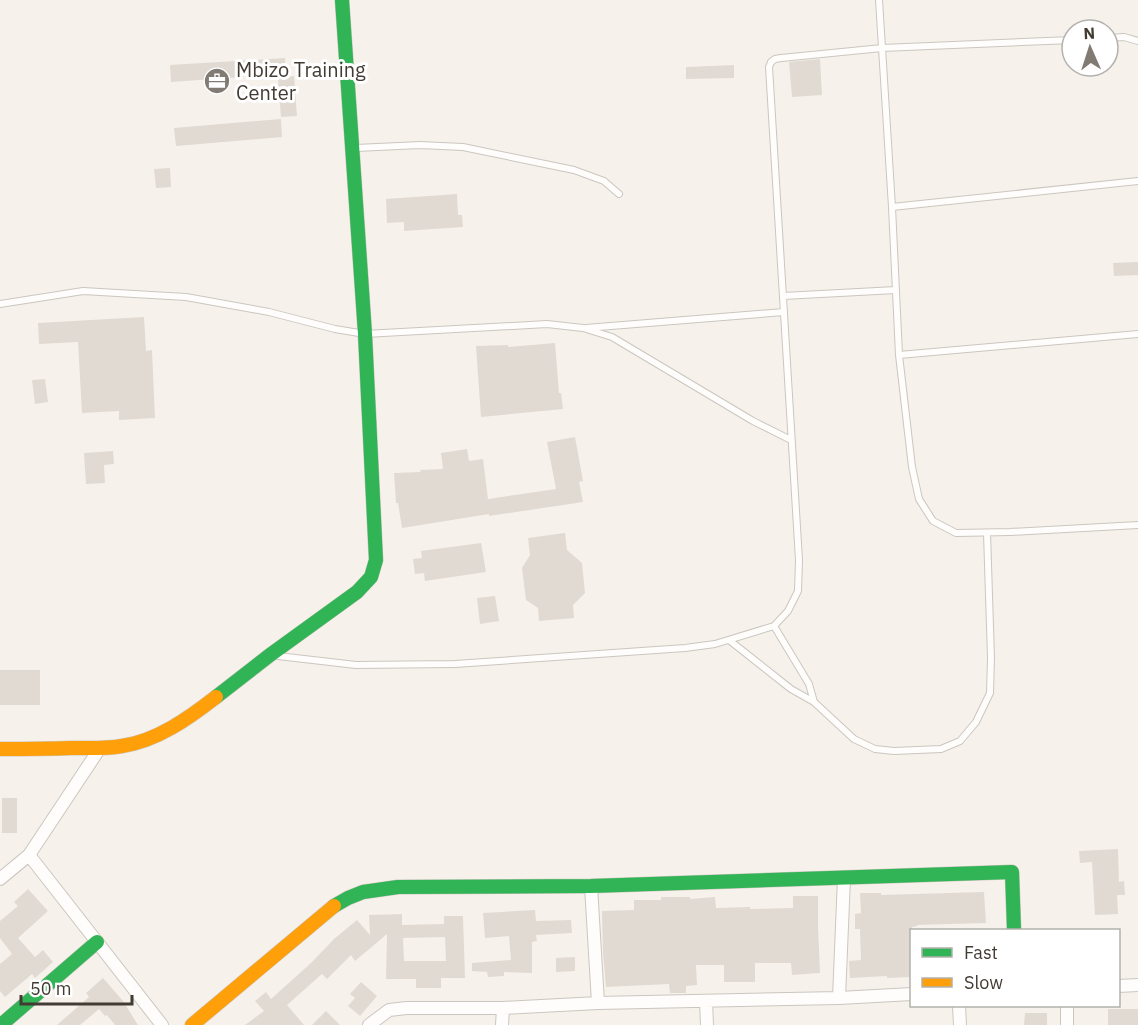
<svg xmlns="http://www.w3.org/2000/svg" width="1138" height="1025" viewBox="0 0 1138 1025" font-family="'IBM Plex Sans',sans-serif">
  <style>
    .building { fill: #e0dad3; fill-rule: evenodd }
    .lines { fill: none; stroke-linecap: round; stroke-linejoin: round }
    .lane-casing { stroke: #cbc6bf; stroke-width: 8 }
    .street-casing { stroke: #cbc6bf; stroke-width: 14 }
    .fast-casing { stroke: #cbc6bf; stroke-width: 15 }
    .slow-casing { stroke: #cbc6bf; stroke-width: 15 }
    .lane { stroke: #fefdfc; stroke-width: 6 }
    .street { stroke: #fefdfc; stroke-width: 12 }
    .fast { stroke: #30b455; stroke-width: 14 }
    .slow { stroke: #ff9f0a; stroke-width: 14 }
    .labels { text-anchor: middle; stroke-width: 6; stroke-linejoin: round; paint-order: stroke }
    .poi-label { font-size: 20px; fill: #423b33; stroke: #fff; text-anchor: start }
  </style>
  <rect width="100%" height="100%" fill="#f7f1eb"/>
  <path class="building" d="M285,58L286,74L171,82L170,65Z
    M820,59L822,95L792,97L789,62Z
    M734,65V78L686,79V67Z
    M294,76L297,116L281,117L278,78Z
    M281,119L282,137L176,146L174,128Z
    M170,168L171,187L156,188L154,169Z
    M457,194L458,215H462L463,227L404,231V222L387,223L386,199Z
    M1138,262V275L1114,276L1113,263Z
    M144,317L146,351L152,350L155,418L119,420V411L82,413L78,342L39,344L38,323Z
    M555,343L559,393H561L563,409L481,417L476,346L508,345V347Z
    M45,379L48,402L35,404L32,380Z
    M575,437L583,481L579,482L583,502L489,516V514L402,528L398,503H396L394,473L421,472L420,470L443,469L441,453L467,449L469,461L483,459L488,499L556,489L547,442Z
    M113,451L114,464L104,465L105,483L86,484L84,453Z
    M565,533L567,550L582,563L585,593L573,605L574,618L539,621L538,608L526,600L522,568L530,555L528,538Z
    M481,543L486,572L425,581L424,573L415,574L413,559L422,558L421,551Z
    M495,596L499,621L480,624L477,598Z
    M0,670H40V705H0Z
    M2,798H17V833H2Z
    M1118,849L1119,882L1124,881L1125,895H1117L1118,914L1095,915L1092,862L1080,863L1079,851Z
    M28,889L48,911L18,938L35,957L43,950L53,962L35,978L32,974L5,997L0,991V964L12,954L0,938V921L18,906L14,902Z
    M984,892L986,923L917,925V926L912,927V977L887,978V976L850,978L849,961L861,960L860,929H855V914L861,913L860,893H881V895Z
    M793,896H818V928L820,973L792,975L791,963H755V982H724V965H696L697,985L686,986V993H670L669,984L606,987L603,953L602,911L634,910V900H661V897H690V899L715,897L716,908L750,907V909L793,908Z
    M535,910L536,921L571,920L572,933L536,935L537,941L532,942V973L504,972V976L488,977L487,972L472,971V963L511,960L509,936L485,938L483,913Z
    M402,914V925L444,924V916H463L465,978H441V988H416V979H386L387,934L355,961L351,955L327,979L322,974L287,1005L304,1025H245L264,1011L255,1001L266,992L271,999L311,963L334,939L357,920L370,935L369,915ZM445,937L446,961H404L403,938Z
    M575,957V971L556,972V958Z
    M103,978L123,1001L138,1025H115L107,1015L105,1016L99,1009L80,1025H57L89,997L86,993Z
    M361,982L377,996L360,1016L348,1006L355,998L350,994Z
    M1108,1009H1138V1025H1108Z
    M326,1011L340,1025H312Z
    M1025,1013H1047V1025H1024Z"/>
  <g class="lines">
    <g class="lane-casing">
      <path id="lane" d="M879,0L892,207L899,355L912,467L919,499L933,521L956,533L1010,532L1138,525
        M1108,38L1124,37L1138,41
        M356,148L420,145L463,147L574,170L604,181L619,194
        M892,207L1138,181
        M783,296L896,290
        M0,304L83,291L186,297L269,312L335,329L365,334L547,324L583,328L612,337L753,421L791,440
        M586,328L784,312
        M899,355L1138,334
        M774,626L809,684L814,702
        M729,640L791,689L814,702L854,739L875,749L894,751L941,749L960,741L976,722L990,693L991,658L987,533
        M278,656L356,665L455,664L685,648L715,644L774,626L788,611L798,591L799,560L769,67L771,62L775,59L781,58L882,48L1072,40"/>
    </g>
    <g class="street-casing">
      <path id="street" d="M29,855L162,1025
        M0,879L29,855L100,748
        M591,886L598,1003
        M1118,986L1138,985
        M839,998L844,878
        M706,1001L707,1025
        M959,1006L960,1025
        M1067,1006V1025
        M369,1025L389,1010L407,1008H503L598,1003L839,998L912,994
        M502,1025L503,1008"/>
    </g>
    <g class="fast-casing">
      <path id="fast" d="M216,697L270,655L357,592L371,577L376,560L365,334L342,0
        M334,906L348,898L363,892L398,887L591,886L1012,872L1014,930
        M1,1025L97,942"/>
    </g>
    <g class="slow-casing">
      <path id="slow" d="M0,749C23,749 47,749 70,748C87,748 105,749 122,746C157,741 189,718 216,697
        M192,1025L334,906"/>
    </g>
    <use href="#lane" class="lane"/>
    <use href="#street" class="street"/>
    <use href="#fast" class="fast"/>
    <use href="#slow" class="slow"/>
  </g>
  <defs>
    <g id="office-disc" transform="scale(1.35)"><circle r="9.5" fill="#817b73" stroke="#fff"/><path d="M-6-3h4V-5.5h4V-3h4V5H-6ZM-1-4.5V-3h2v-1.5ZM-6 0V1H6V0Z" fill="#fff"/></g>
  </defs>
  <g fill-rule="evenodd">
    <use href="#office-disc" x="217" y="81"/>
  </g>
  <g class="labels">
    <g class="poi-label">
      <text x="236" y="77">Mbizo Training<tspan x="236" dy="23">Center</tspan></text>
    </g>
  </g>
  <rect x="910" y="929" width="210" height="78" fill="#ffffff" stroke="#b3b1ad" stroke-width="1.5"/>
  <rect x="922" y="948" width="30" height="9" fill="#30b455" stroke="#b3b1ad" stroke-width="1.5"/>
  <text x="964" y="959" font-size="18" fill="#423b33">Fast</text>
  <rect x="922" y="978" width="30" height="9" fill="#ff9f0a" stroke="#b3b1ad" stroke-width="1.5"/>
  <text x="964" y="989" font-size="18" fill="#423b33">Slow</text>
  <g transform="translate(1090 48) rotate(357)"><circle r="28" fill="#ffffff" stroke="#b3b1ad" stroke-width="1.5"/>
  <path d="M0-4.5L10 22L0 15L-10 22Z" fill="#817b73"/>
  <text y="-9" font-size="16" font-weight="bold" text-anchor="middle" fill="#423b33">N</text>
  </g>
  <path d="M21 995v9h111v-9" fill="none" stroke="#423b33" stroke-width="3"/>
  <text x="30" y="995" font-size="18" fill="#423b33" stroke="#ffffff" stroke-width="4.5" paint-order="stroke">50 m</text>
</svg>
